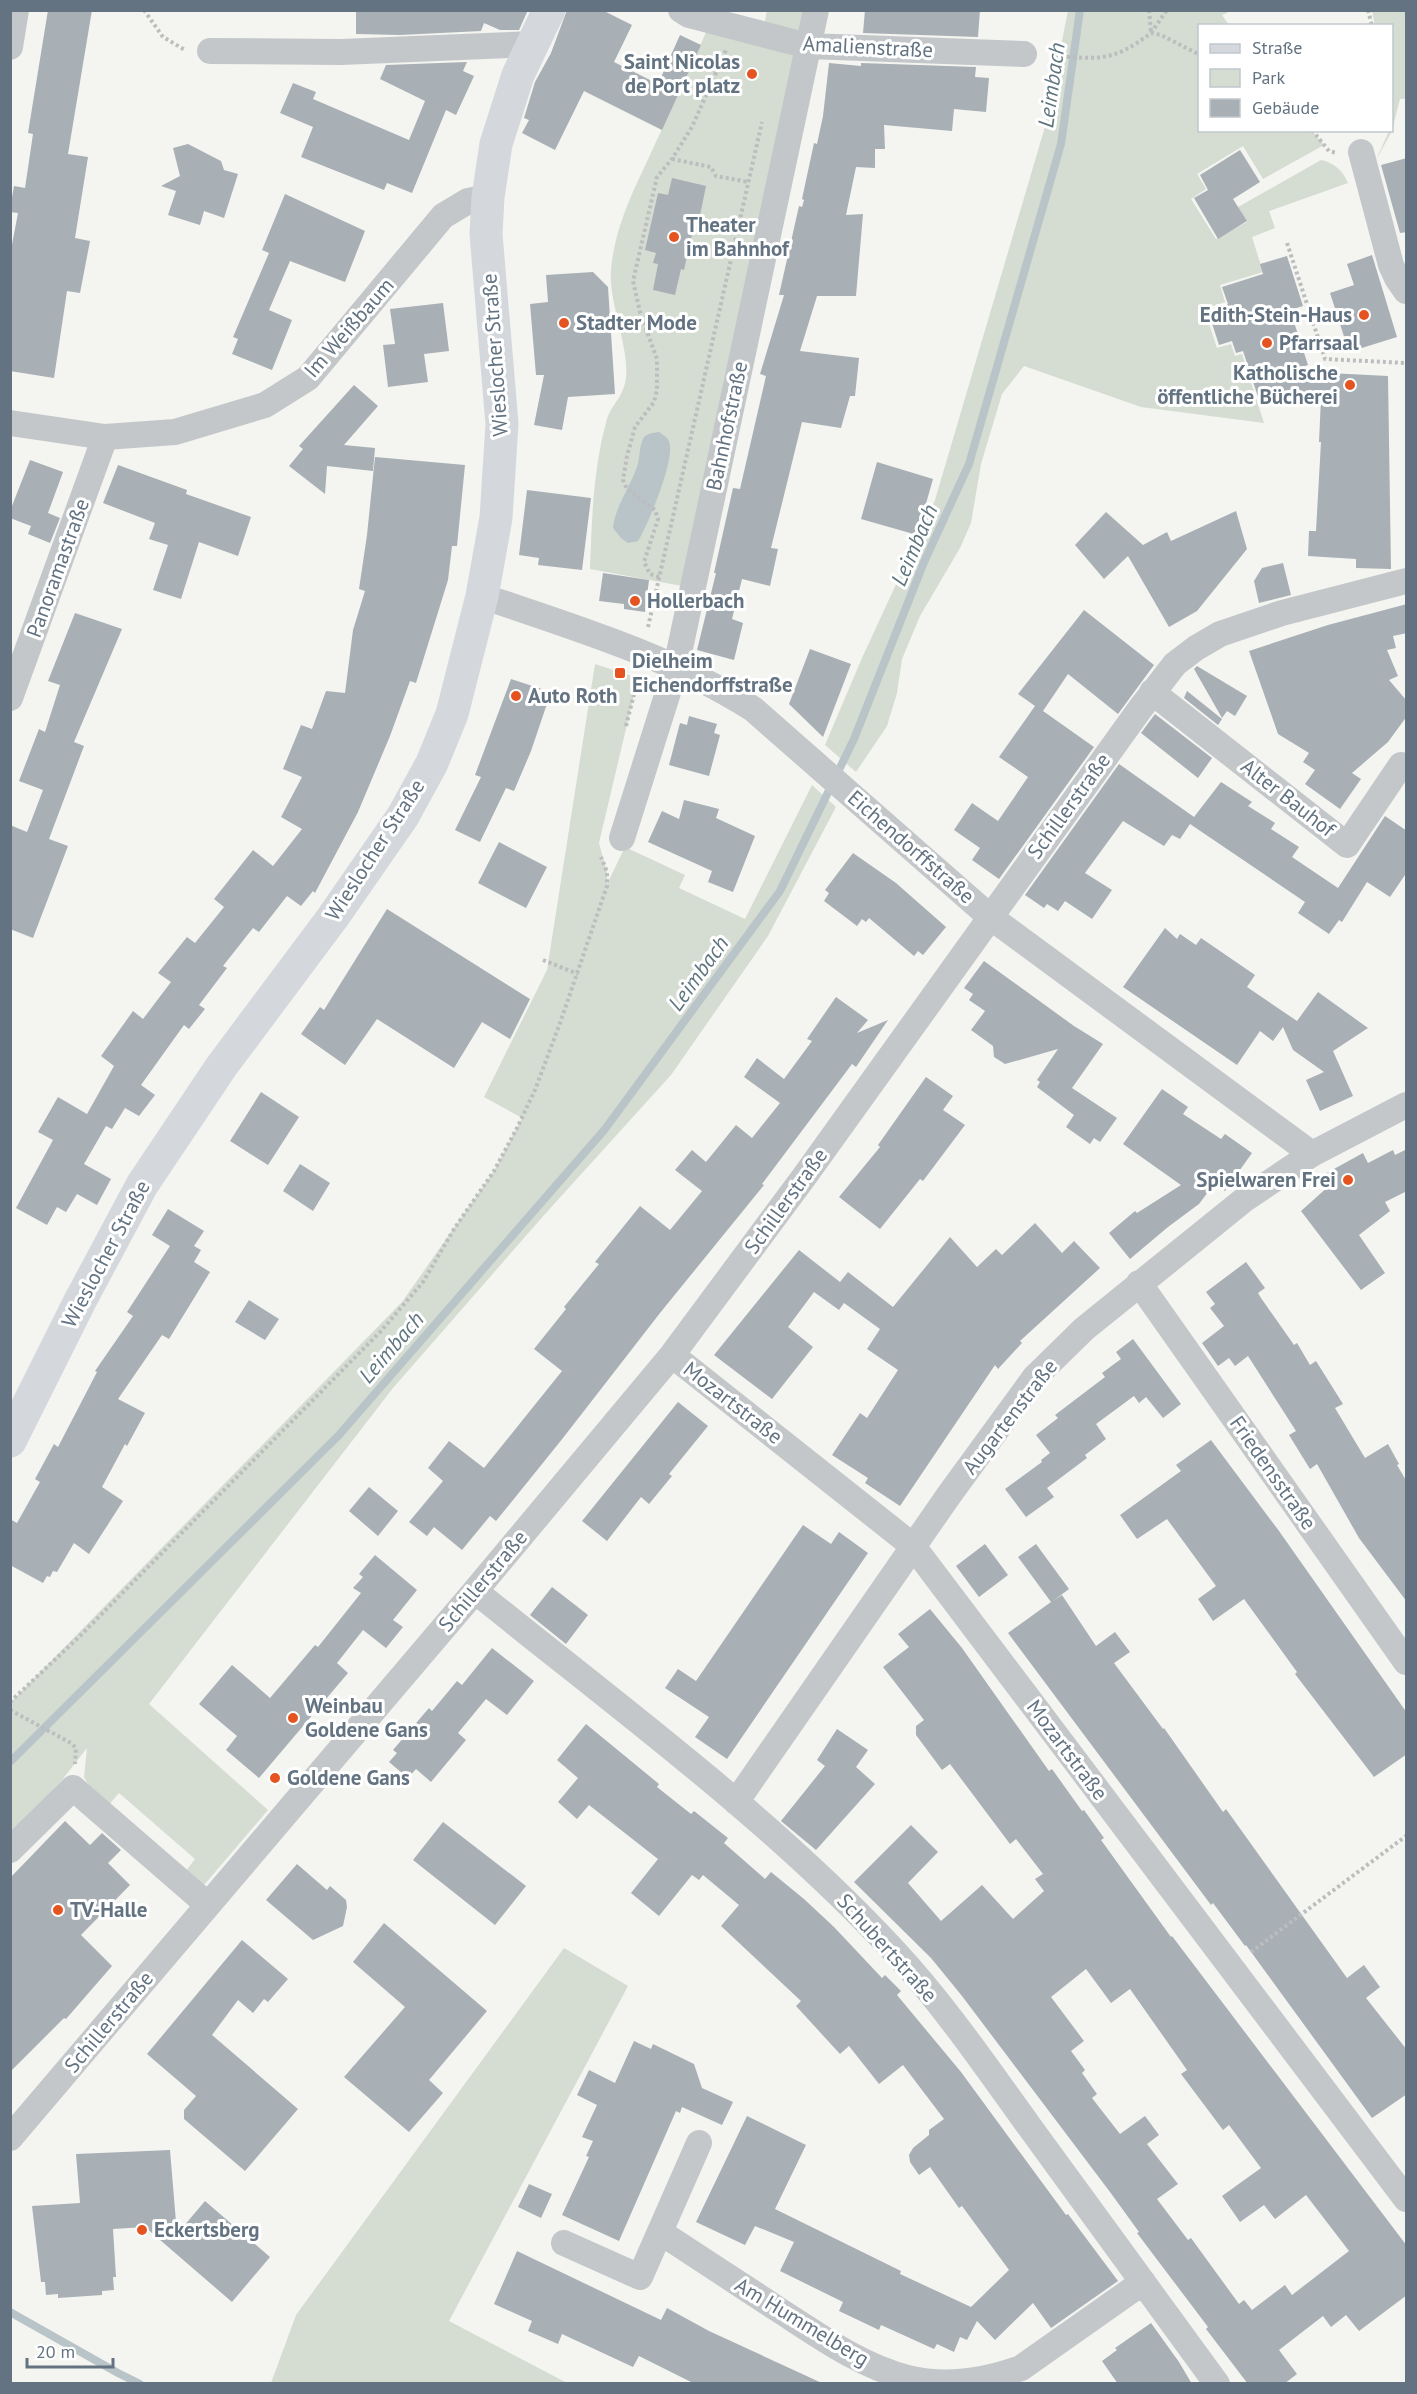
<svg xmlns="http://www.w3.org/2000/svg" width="1417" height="2394" viewBox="0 0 1417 2394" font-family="'PT Sans',sans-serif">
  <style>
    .green { fill: #d5dcd1 }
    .water { fill: #b9c4c8 }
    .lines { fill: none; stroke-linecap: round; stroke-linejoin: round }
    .stream { stroke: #b9c4c8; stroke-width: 8 }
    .building { fill: #a8afb5; fill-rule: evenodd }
    .path { stroke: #bbbdbf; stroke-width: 4; stroke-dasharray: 3 3; stroke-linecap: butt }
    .street { stroke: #c4c7ca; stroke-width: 26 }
    .secondary { stroke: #d4d8dc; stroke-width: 33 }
    .poi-dot { fill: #e55420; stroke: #fff; stroke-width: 2 }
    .labels { text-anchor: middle; stroke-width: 6; stroke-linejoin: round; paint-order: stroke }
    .street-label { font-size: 21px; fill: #637382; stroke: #fff }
    .poi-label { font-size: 21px; font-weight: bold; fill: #637382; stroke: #fff; text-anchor: start }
    .water-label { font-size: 22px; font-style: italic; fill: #5f767f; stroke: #fff }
  </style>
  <rect width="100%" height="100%" fill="#f4f5f0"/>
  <path class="green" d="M767,11H816L693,588L590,569C592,518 593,469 607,419C610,408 620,399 624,387C634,356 608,305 611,270C615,223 637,184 656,142C675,102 693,62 711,21L762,34Z
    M1068,11H1231L1222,15L1229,25L1200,26V130L1312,131L1324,145L1263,179L1243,146L1197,174L1206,189L1191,199L1216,239L1247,222L1238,207L1321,160C1335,163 1343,171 1348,183L1269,211L1275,228L1252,237L1263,272L1220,285L1225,302L1204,309L1217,348L1231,344L1235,356L1242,354L1264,423L1141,407L1024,366L1002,394L981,464L971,523L960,548L920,616L902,659L897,693L887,726L856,772L825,745L862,658L935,500L1044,130Z
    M1372,11H1406V99H1400L1392,131L1376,160L1389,131L1392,130V26L1375,25Z
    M595,664L638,678L599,843L607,872V884L625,847L685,875L679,888L745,919L812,785L836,807L768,936L671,1075L545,1214L393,1388L149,1704L268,1810L204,1885L183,1875L195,1859L119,1793L106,1808L95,1797L84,1777L87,1748L62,1780L11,1834V1702L402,1302L494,1171L522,1118L484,1097L547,970Z
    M564,1948L628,1986L449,2321L567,2383H271L296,2315Z"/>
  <path class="water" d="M659,432C665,436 670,439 670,446C672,466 649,523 638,541L628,543L621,538L613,528C615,507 630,487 637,467C640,459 639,447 643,439C646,433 653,433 659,432Z"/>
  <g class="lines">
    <path class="stream" d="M10,1762L338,1436L605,1129L780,891L854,739L924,562L969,464L1061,144L1080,10
      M10,2312L118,2373L140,2384"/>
  </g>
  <path class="building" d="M48,10H92L68,154L88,157L75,238L90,241L80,293L67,291L54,378L10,371V255L18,213L10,212V209L14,186L25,188L33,134L28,133Z
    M356,10H528L519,30H500L484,23L481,31L400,35L356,34Z
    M567,10H602L632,25L614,62L658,84L680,35L701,45L662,130L584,91L555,150L522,133L529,120L524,118L535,82L551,53Z
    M865,10H980L978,37L863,33Z
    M467,62L463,71L474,76L456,115L446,110L412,193L387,183L384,190L301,157L313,127L280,113L293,83L316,92L313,99L409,140L425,101L380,79L386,65Z
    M829,63L861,66V63L976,67L975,77L989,78L986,112L954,109L952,131L884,125L885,149H875V168L856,167L846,215L863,214L856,296H817L800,351L859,358L855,396H850L841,428L802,422L771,548L778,549L770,586L742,579L732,619L743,623L734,660L697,650L716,573H714L733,488L740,489L766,376L760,374L784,295H779L799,206L802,207L804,200L802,199L814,143L817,144L823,116Z
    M188,144L221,161L224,170L238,174L224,218L204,211L200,225L168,215L176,191L161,186L180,176L173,148Z
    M1240,150L1260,182L1233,199L1247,221L1218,239L1194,198L1208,190L1200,175Z
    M1407,158V232L1400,233L1381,165Z
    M672,178L706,186L697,230H693L684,270L681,269L675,295L653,290L658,264L653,263L656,253L645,250L658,193L668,195Z
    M285,194L365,231L345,282L290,261L269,310L292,320L272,370L232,354L238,339L233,337L269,253L262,250Z
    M1372,255L1397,337L1349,352L1330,293L1354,285L1347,264Z
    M1287,256L1303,306L1290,310L1308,365L1289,371L1388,376L1391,569L1356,568V559L1308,556L1309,531H1316L1321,442H1319L1321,398L1280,397L1260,403L1243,351L1236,353L1232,341L1219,345L1208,311L1228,304L1222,287L1263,274L1260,264Z
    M593,272L608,287L615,394L568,397L562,430L534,425L544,375H536L530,304L548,302L546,275Z
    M443,303L449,351L424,354L428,382L388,387L383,345L395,344L390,309Z
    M354,385L378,406L344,445L375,448L373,471L327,466L325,494L289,466L303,449L299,446Z
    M375,457L465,465L457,546H452L448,580L416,683L410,681L390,736L358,812L315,893L313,891L301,906L287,896L259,932L253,928L223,966L227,968L199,1005L205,1009L189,1029L184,1025L141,1085L155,1095L139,1116L125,1108L112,1129L106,1126L84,1164L111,1179L97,1205L77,1194L66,1212L57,1207L47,1225L16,1208L53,1140L38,1132L58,1097L87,1114L114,1066L101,1056L133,1011L143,1019L171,982L158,973L187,937L195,943L224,907L214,899L253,850L273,866L302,829L281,817L302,777L283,769L301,725L312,729L326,691L345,693L353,630L365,591L359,589L367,535Z
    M30,460L63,472L48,513L60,518L50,543L28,534L31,526L10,518V511Z
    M877,462L933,479L917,535L861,519Z
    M118,465L187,490L186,494L251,517L238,556L199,542L181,599L153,590L168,545L149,539L155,523L103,503Z
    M527,490L591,498L582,570L538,565L539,558L519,555Z
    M1236,511L1247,549L1197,611L1169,627L1128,556L1104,579L1075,545L1106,512L1143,545L1167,532L1171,541Z
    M1283,563L1291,595L1259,603L1254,581L1262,568Z
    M603,573L649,580L645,612L624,609V604L599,601Z
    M1407,604V633L1393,636L1396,648L1387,650L1398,676L1389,680L1407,701V716L1388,742L1352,773L1361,779L1340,809L1305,784L1315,770L1303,762L1309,753L1278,734L1249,651L1328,625Z
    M1084,610L1154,665L1118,714L1068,674L1043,711L1094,747L999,879L972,860L980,848L954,830L972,803L998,821L1028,777L999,757L1035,706L1018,694Z
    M75,613L122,629L74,742L84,746L49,839L68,846L33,938L10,929V825L27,832L43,790L19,781L39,729L45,732L60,685L48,681Z
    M810,649L851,664L823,737L789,704Z
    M1197,666L1247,696L1235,716L1227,711L1222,718L1194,669Z
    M511,679L551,692L531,751L514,791L506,788L480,842L455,830L481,777L475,775Z
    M1187,691L1222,719L1218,725L1184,698Z
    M1155,714L1212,758L1198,778L1141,733Z
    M689,716L717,724L714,733L720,735L709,776L669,765L680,723L687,725Z
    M1119,764L1194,817L1221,782L1252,802L1248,806L1275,823L1271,829L1299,847L1292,857L1338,888L1385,816L1407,831V872L1390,897L1367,882L1342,922L1339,920L1329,934L1298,913L1305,902L1190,824L1180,839L1172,835L1164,846L1123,821L1085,873L1112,890L1092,919L1065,901L1058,911L1047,904L1044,908L1025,895Z
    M684,800L719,809L716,818L755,836L733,892L708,882L712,871L648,842L662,811L679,819Z
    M499,842L547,867L526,908L478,883Z
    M853,853L896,883L946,927L923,955L918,951L914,956L869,918L866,922L862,919L857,926L824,901L829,893L825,890Z
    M387,909L530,999L510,1039L482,1022L454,1068L377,1019L345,1065L301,1034L320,1007L324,1010Z
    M1165,928L1177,939L1180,934L1196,945L1201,938L1255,975L1247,987L1297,1021L1318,992L1368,1028L1333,1051L1353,1096L1320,1111L1306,1080L1324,1072L1293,1050L1283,1027L1273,1041L1260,1031L1237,1065L1123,987Z
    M984,961L1074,1026L1103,1044L1072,1088L1117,1118L1100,1142L1094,1138L1090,1144L1066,1127L1074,1115L1037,1087L1040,1082L1037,1080L1058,1049L1005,1064L994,1057L993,1046L971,1030L985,1011L969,1000L973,994L964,988Z
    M836,997L868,1020L857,1033L888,1020L856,1067L852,1064L762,1184L764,1185L660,1313L563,1438L496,1521L490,1516L462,1550L434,1527L427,1536L409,1522L443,1481L428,1468L449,1441L484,1468L562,1371L534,1349L566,1309L564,1307L599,1264L595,1262L640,1206L670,1230L702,1191L675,1170L692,1150L706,1162L736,1125L752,1138L780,1103L744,1077L757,1058L784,1079L812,1041L807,1039Z
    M926,1077L953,1096L943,1110L965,1125L923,1181L920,1179L880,1229L839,1197L880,1147L878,1145Z
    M1162,1089L1188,1107L1183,1114L1221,1139L1225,1134L1252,1153L1225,1191L1214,1184L1199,1204L1168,1227L1130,1259L1109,1233L1135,1211L1137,1213L1181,1185L1123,1144Z
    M261,1092L299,1117L268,1165L230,1141Z
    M1407,1149V1191L1385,1202L1390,1211L1359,1235L1385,1273L1361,1290L1301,1211L1330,1185L1323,1175L1363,1153L1368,1163L1393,1150L1395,1155Z
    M300,1164L330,1183L313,1211L283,1191Z
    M168,1209L204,1231L194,1246L201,1250L194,1262L210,1272L169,1339L162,1335L118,1399L145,1413L127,1446L125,1444L102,1487L123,1501L89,1554L74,1543L57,1572L53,1571L50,1577L47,1576L43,1583L10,1565V1519L17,1523L40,1482L35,1479L54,1444L58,1447L97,1372L95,1371L133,1316L127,1312L170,1246L152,1235Z
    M1035,1223L1062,1253L1074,1241L1100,1268L1020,1341L1022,1343L998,1369L995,1365L900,1506L865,1483L868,1478L832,1455L860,1413L867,1418L898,1370L867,1349L880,1329L844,1303L839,1310L814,1292L788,1327L813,1347L772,1399L714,1355L799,1250L840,1282L848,1272L893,1307L950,1237L977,1267L996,1249L1002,1255Z
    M1246,1262L1265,1288L1258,1293L1261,1298L1294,1345L1297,1343L1310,1365L1316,1361L1343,1404L1335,1408L1365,1458L1388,1444L1399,1464L1397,1465L1407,1482V1602L1359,1538L1317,1464L1310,1469L1289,1435L1296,1431L1248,1356L1235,1366L1229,1358L1218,1366L1202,1343L1224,1326L1210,1308L1215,1304L1206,1292Z
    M249,1300L279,1319L265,1340L235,1322Z
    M1133,1339L1181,1404L1163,1418L1146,1397L1139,1403L1134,1396L1096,1424L1106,1439L1085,1455L1087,1458L1047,1488L1054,1497L1026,1517L1005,1489L1042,1462L1041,1460L1050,1453L1036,1435L1058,1418L1055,1415L1105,1377L1102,1373L1121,1359L1116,1352Z
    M678,1402L708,1426L669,1474L672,1476L649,1504L641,1497L607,1541L582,1521Z
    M1211,1440L1279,1531L1407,1713V1754L1374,1777L1295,1674L1297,1672L1244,1599L1213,1621L1198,1599L1216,1586L1167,1519L1137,1539L1120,1515L1181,1471L1176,1465Z
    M369,1487L398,1511L378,1536L349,1511Z
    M803,1525L831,1544L839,1532L868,1553L727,1759L695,1737L709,1717L665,1688L678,1669L696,1681Z
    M985,1544L1008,1575L979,1597L956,1566Z
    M1036,1544L1069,1589L1053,1601L1062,1595L1096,1646L1115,1632L1130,1652L1114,1663L1163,1729L1164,1728L1223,1812L1226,1809L1347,1978L1364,1965L1380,1987L1366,1998L1407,2050V2094L1372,2118L1246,1945L1245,1946L1213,1903L1211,1905L1008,1633L1051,1602L1018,1557Z
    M375,1555L417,1590L393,1620L403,1627L386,1648L363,1630L337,1663L348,1673L259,1778L226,1750L237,1736L199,1704L232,1665L270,1698L315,1645L318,1647L361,1593L353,1588L363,1577L359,1574Z
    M552,1587L588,1615L566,1644L530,1615Z
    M930,1609L962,1648L1049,1771L1052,1769L1082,1811L1084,1810L1104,1838L1101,1840L1171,1937L1172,1936L1407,2246V2295L1359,2331L1346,2315L1331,2327L1323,2316L1279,2350L1297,2374L1284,2384H1248L1206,2329L1208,2327L1137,2233L1139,2232L1110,2192L962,1996L931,1958L854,1882L911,1825L938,1852L908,1883L941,1921L982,1885L1013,1919L1044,1891L1035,1879L1043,1874L1016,1839L1010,1844L950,1764L942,1770L916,1735V1726L924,1720L883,1667L909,1647L898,1634ZM1086,1969L1111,2003L1130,1989L1187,2070L1181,2074L1223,2130L1229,2125L1261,2168L1222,2196L1240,2222L1264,2205L1275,2219L1306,2195L1349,2251L1292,2295L1285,2285L1252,2310L1244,2300L1239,2304L1191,2238L1188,2240L1157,2199L1178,2184L1147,2144L1159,2135L1145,2116L1120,2134L1092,2098L1097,2094L1082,2073L1085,2070L1071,2051L1084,2041L1051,1997Z
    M492,1648L534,1681L507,1715L486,1699L458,1733L466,1740L431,1782L416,1769L408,1778L389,1762L397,1753L393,1750L429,1708L432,1711L457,1681L462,1685Z
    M586,1724L659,1784L657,1787L691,1814L694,1811L728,1838L724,1843L765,1879L771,1872L804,1899L834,1927L882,1978L885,1975L901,1991L897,1995L961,2072L1066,2215L1068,2214L1118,2281L1051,2328L1033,2303L995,2340L977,2321L967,2340L960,2337L954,2352L937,2344L934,2349L881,2325L879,2330L839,2311L843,2302L780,2271L794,2242L755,2226L745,2245L696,2222L747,2116L806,2145L775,2209L901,2271L900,2274L971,2307L1009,2270L962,2206L959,2208L930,2167L919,2175L910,2162L909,2155L913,2148L929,2135V2130L944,2119L903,2065L879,2084L849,2046L840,2054L796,2006L801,2001L721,1926L739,1905L703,1875L699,1880L692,1875L659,1916L631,1893L658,1859L589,1805L577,1819L558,1802L578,1778L557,1760Z
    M837,1729L868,1750L856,1767L875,1784L816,1850L781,1821L825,1766L817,1760Z
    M65,1821L90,1845L102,1833L121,1850L108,1863L130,1885L81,1935L112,1966L66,2019L64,2018L10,2072V1878Z
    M443,1822L526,1886L495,1925L413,1860Z
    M297,1864L327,1890L330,1886L346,1900L347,1907L343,1926L313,1940L266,1900Z
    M384,1923L487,2011L429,2080L443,2093L409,2132L344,2077L405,2007L353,1962Z
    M242,1940L288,1979L268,2002L264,1999L253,2013L238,2000L212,2035L298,2109L245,2171L184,2119V2110L196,2096L147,2054Z
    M634,2041L651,2049L653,2044L694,2064L702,2088L733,2102L722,2125L682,2107L680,2113L676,2111L619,2241L562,2215L589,2157L586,2156L593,2141L582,2137L597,2105L577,2095L589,2070L615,2083Z
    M170,2150L177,2234L205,2201L270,2257L232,2302L145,2227L113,2229L116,2277H113L114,2290L102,2291V2295L58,2298V2294L46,2295L45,2282H41L32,2206L80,2203L76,2154Z
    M529,2184L552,2194L541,2218L518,2207Z
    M517,2251L661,2320L667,2308L709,2331L824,2384H695L639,2356L633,2367L562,2334L558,2344L528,2331L532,2321L494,2304Z
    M1151,2323L1179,2362L1192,2384H1118L1102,2361L1117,2350L1115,2348Z"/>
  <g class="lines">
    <path class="path" d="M144,10L163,37L185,50
      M1149,10L1151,32
      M1368,10L1372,26
      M1151,33L1167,10
      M1049,56C1098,58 1110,64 1151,33L1161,35L1200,55
      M1312,130L1329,151L1337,153
      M672,159L711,167L716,176L748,182
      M1287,243L1325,359L1406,363
      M659,577L650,574L644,562L658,519L655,510L627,489L623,480L627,456L635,427L654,402L657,390V359L640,312L633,281L657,177L672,159L692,127L726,50
      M648,627L762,122
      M626,726L638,678
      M543,960L578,974
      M10,1702L80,1636L381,1331L423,1282L454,1229L494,1171L517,1128L535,1090L560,1023L607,886V872L601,857
      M10,1710L71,1743L76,1748L75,1764
      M1251,1952L1406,1836"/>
    <path class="street" d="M681,10L689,15L808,46L1024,54
      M10,47L16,10
      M210,51L341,52L533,44
      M1361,152L1391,265L1397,278L1406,291
      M10,423L105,437L175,432L265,405L308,378L443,216L468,201L488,197
      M482,596C575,628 670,656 753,709L989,916L1312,1154
      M1152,692L1347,845L1401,765
      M10,698L105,437
      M622,838L676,667L816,10
      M1139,1283L1406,1662
      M672,1355L913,1546L1406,2199
      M475,1591C617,1706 772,1819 895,1952C945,2006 987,2068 1029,2126C1092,2212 1154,2298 1217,2384
      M736,1802L949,1495L1035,1377L1084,1329L1245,1199L1312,1154L1406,1105
      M10,1850L73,1788L208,1905
      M10,2138L475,1591L672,1355L804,1177L1140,709L1175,664L1196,648L1220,634L1282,613L1406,581
      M660,2232C700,2258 739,2284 779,2310C819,2336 861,2366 908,2378C945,2387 985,2381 1021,2368L1143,2282
      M564,2243L640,2277L699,2143"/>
    <path class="secondary" d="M10,1441L80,1301L142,1185L221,1067L333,917L403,816L432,763L452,714L482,596L496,518L502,424L486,234L488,197L496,144L518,75L549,10"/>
  </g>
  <g class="poi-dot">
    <circle cx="752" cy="74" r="6"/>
    <circle cx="674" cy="237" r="6"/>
    <circle cx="1364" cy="315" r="6"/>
    <circle cx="564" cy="323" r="6"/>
    <circle cx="1267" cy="343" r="6"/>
    <circle cx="1350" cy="385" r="6"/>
    <circle cx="635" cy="601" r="6"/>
    <rect x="614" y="667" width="12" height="12" rx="3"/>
    <circle cx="516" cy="696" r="6"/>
    <circle cx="1348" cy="1180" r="6"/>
    <circle cx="293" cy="1718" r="6"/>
    <circle cx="275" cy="1778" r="6"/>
    <circle cx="58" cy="1910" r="6"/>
    <circle cx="142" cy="2230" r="6"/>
  </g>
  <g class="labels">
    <g class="street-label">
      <text transform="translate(868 47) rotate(3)" y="7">Amalienstraße</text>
      <text transform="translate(349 328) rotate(-49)" y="7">Im Weißbaum</text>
      <text transform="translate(495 355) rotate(-94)" y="7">Wieslocher Straße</text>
      <text transform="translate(727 426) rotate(-78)" y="7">Bahnhofstraße</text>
      <text transform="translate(58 568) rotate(-70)" y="7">Panoramastraße</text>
      <text transform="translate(1288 798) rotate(38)" y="7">Alter Bauhof</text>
      <text transform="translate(1069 806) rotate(-54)" y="7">Schillerstraße</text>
      <text transform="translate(911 847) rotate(41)" y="7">Eichendorffstraße</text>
      <text transform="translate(375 850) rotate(-57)" y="7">Wieslocher Straße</text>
      <text transform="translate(786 1201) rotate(-54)" y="7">Schillerstraße</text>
      <text transform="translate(106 1254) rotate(-62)" y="7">Wieslocher Straße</text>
      <text transform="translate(733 1403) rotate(38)" y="7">Mozartstraße</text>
      <text transform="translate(1010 1417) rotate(-52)" y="7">Augartenstraße</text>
      <text transform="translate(1273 1473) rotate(55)" y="7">Friedensstraße</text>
      <text transform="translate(483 1581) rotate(-50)" y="7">Schillerstraße</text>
      <text transform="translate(1067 1750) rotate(53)" y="7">Mozartstraße</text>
      <text transform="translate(887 1948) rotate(48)" y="7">Schubertstraße</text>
      <text transform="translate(109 2022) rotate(-50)" y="7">Schillerstraße</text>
      <text transform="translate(802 2322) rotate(31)" y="7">Am Hummelberg</text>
    </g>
    <g class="poi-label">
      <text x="740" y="69" text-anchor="end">Saint Nicolas<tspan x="740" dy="24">de Port platz</tspan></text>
      <text x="686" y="232">Theater<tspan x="686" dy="24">im Bahnhof</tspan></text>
      <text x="1352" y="322" text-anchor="end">Edith-Stein-Haus</text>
      <text x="576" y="330">Stadter Mode</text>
      <text x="1279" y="350">Pfarrsaal</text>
      <text x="1338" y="380" text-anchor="end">Katholische<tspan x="1338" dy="24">öffentliche Bücherei</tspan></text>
      <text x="647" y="608">Hollerbach</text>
      <text x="632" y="668">Dielheim<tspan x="632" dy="24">Eichendorffstraße</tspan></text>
      <text x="528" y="703">Auto Roth</text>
      <text x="1336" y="1187" text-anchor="end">Spielwaren Frei</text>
      <text x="305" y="1713">Weinbau<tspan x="305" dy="24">Goldene Gans</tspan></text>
      <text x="287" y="1785">Goldene Gans</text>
      <text x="70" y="1917">TV-Halle</text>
      <text x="154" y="2237">Eckertsberg</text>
    </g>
    <g class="water-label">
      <text transform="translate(1051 85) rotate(-82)" y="8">Leimbach</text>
      <text transform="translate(914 545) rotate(-67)" y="8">Leimbach</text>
      <text transform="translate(698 973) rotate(-54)" y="8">Leimbach</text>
      <text transform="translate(391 1347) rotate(-49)" y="8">Leimbach</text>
    </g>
  </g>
  <rect width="1417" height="2394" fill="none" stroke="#637382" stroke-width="24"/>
  <rect x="1198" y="24" width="195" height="108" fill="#ffffff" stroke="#c1c7cd" stroke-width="1.5"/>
  <rect x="1210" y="44" width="30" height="9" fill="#d4d8dc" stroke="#c1c7cd" stroke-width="1.5"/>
  <text x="1252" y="54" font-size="18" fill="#637382">Straße</text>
  <rect x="1210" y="69" width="30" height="18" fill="#d5dcd1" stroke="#c1c7cd" stroke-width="1.5"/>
  <text x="1252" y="84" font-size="18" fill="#637382">Park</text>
  <rect x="1210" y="99" width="30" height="18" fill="#a8afb5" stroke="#c1c7cd" stroke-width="1.5"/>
  <text x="1252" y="114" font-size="18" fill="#637382">Gebäude</text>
  <path d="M27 2358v9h86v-9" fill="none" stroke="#637382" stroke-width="3"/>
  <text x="36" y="2358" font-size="18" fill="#637382" stroke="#ffffff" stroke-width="4.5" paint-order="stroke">20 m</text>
</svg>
